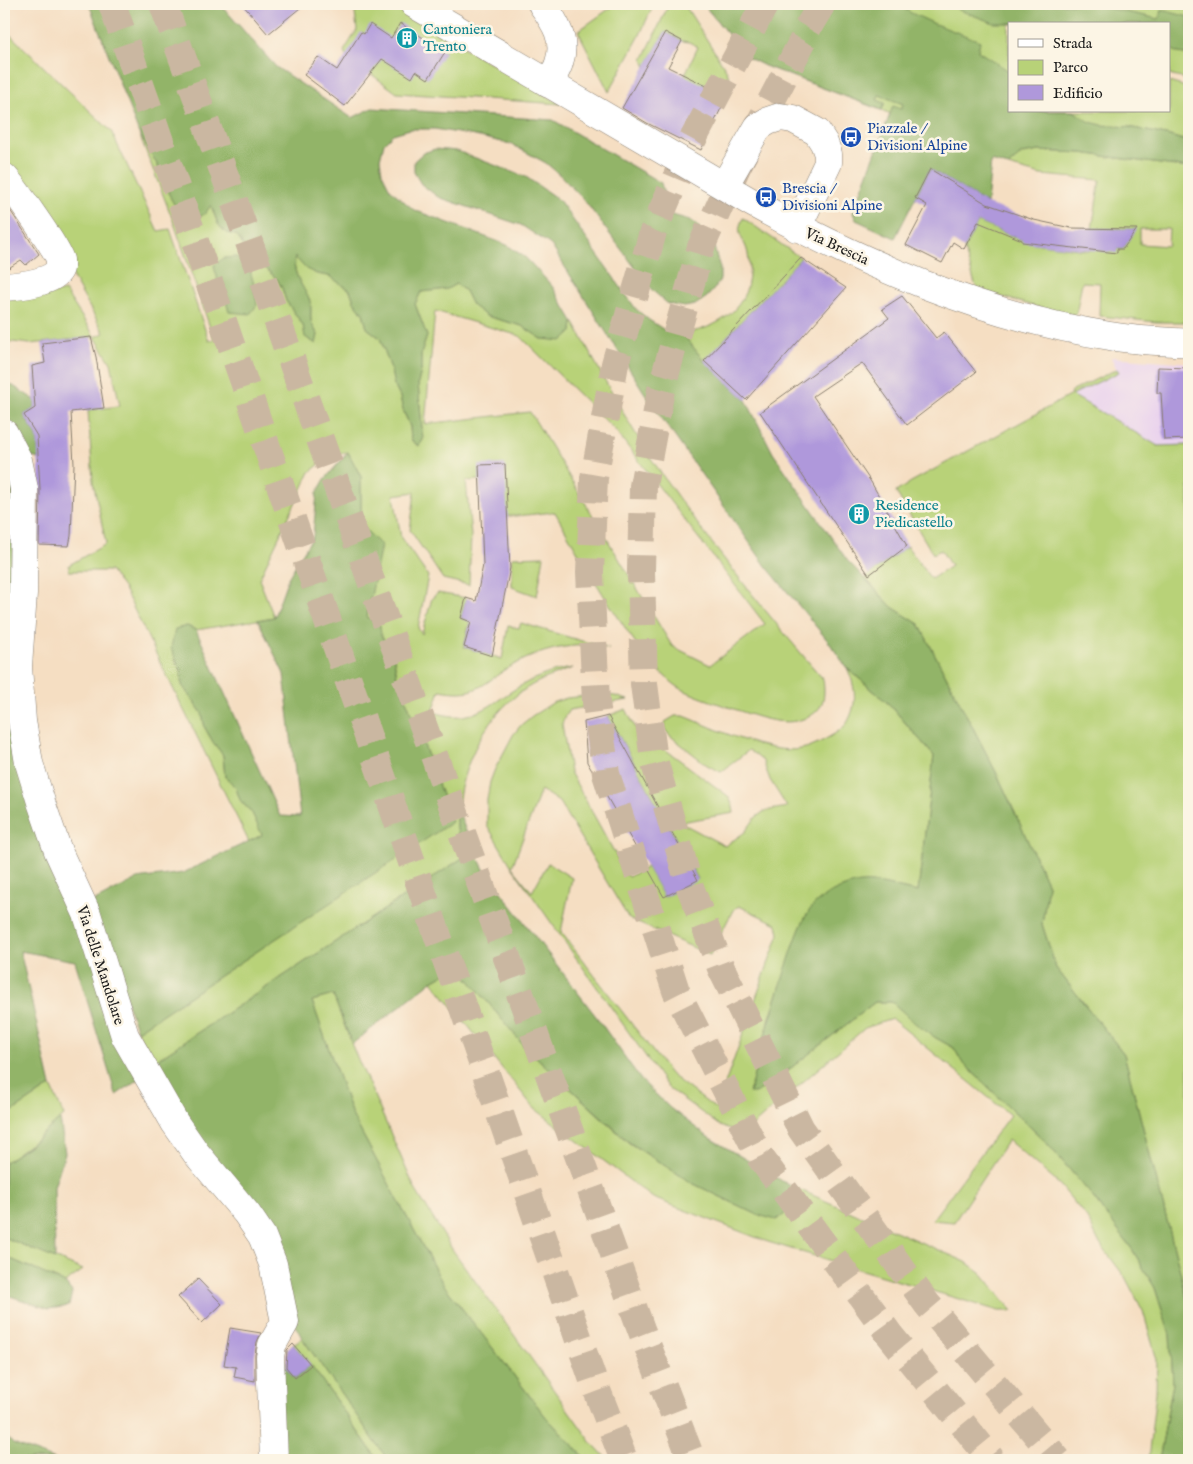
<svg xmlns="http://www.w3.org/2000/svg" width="1193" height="1464" viewBox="0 0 1193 1464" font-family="'IM FELL English',serif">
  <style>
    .built { fill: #e9d2ee }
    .green { fill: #b8d278; stroke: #6a774a; fill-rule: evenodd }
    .forest { fill: #92b468; stroke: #576842 }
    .building { fill: #af98db }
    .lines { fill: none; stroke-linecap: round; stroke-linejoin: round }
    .highway-tunnel { stroke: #cab7a1; stroke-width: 28; stroke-dasharray: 28 14; stroke-linecap: butt }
    .minor-casing { stroke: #887d6f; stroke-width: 29 }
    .minor { stroke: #fff; stroke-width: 28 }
    .labels { text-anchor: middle; stroke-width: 5; stroke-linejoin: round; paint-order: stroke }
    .culture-label { font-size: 15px; fill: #0d838f; stroke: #fcf5e5; text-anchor: start }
    .transit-label { font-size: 15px; fill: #164399; stroke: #fcf5e5; text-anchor: start }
    .street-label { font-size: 15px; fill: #1c1c1c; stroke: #fcf5e5 }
  </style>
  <rect width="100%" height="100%" fill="#fcf5e5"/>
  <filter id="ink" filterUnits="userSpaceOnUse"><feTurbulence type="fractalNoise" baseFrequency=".02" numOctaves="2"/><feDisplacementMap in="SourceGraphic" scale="10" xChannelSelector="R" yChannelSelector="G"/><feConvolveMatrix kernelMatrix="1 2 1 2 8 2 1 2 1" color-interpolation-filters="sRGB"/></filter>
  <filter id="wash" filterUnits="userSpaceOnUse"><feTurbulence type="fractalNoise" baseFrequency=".0096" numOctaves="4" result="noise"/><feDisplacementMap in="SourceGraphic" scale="20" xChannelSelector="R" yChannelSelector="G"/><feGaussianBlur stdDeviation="1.12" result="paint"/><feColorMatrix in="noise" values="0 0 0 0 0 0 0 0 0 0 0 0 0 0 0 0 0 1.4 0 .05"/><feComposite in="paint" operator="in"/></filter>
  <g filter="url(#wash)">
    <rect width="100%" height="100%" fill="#f5dec2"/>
    <path class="built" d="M1111,357L1189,363V445L1158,446L1072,395L1118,372Z"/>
    <path class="green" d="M354,4H388L561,104L397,93L345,55L344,51L357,30Z
      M616,4H648L652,8L639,37L609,92L578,31Z
      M669,4H684L727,71L729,78L727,96L700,83L664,119L698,47L689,42L682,41L665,32L646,67L643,60Z
      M703,4H1189V80L1169,75V24H1009V111H1169V82L1189,88V142L1170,136L1129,127L891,114L765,66L747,57Z
      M4,29L111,131L158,231L170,229L209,341L214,339L174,223L138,131L158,166L163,179L210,204L218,224L226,233L236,235L241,242L248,256L264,267L277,279L282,288L286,301L303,325L306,337L315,343L318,335C316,331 312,326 311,321C310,314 312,308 309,301C304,287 291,273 295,256L307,269L317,274L329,276L350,290L354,301L363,313L367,328L380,338L390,366L394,385L400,397L403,410L410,427L411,440L418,446L423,440L418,383L421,371V354L427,336L415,304L421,292L447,289L456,284L465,291L472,305L486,316L522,326L542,339L572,332L573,321C602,375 630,429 665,479C714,549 768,615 823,679C826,700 823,713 800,720C781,726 755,716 737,710C720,704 686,694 674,684C651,666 635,643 620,620C596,585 576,549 555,512L516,516H507L480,480L466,481L471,536L469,585L443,579L410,530L415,492L394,495L401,538L428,576L418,628L422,634L432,598L438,593L466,598L461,618L470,621L464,647L502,659L508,626L519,628L521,623L609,649C576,640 539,650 510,667C480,685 478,697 440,690L433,712C444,715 457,718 468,715C484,712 498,700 512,691C531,679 550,671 573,668C557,674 541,679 527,688C483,715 455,777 457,827C458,837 462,847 464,857L153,1062L137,1031L451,822L425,748L397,677L394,659L388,645L367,617L371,596L361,526V477L348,452L331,455L310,472L259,579L274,617L196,630L187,626L175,660L181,671L182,685L202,713L205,728L213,742L223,755L225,777L236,788L240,800L252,813L263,835L249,842L124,589L110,571H69V565L106,544L93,481L88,410L120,406L111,363L95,337L30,344L4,341V299L43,296L65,291L95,337L104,333L73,278L65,248L11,170L4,162ZM435,311L520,336L615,430L765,624L710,665L672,646L530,412L425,424Z
      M1039,151L1082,153L1189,168V322H1156L1099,316L1100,283L1082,282L1076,315L1048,310L977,290L964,249L978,222L1022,240L1040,244L1086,250L1123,249L1136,229H1092L1100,180L1041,175L1008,166L1021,154ZM1140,229H1169L1168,246L1140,244Z
      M743,218L801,258L704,361L683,334C727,326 756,302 748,254C745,238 734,236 743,218Z
      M1117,369L1119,372L1072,395L1158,446L1189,445V1306L1124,1054L1056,968L1042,924L1048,885L998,776L919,624L892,607L865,578L907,546L931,579L951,566L941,550L933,554L896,492L911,482L1071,395L1070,392Z
      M544,556L537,596L512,587V557Z
      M847,668L890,705L934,756L918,892L880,884L800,929L770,1017L749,1093L768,1086L875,1002H892L917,1024L936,1038L954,1048L962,1062L1045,1141L1089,1192L1132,1249L1155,1288L1170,1335L1173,1383L1159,1460H1148L1156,1392L1157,1360L1143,1311L1125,1277L1100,1244L1087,1218L1060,1185L1008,1140L954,1222L932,1220L1010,1115L892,1019L865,1028L742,1135L720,1126L668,1088L512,867L487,825V800L490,782L495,769L513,735L521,725L532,716L554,702L567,698L595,695L615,696L628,700L569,710L565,716L562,724L570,772L628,877L647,867L664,897L698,879L608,716L626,709L635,727L728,796L733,806L734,813L680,822L725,846L745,832L756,817L765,811L787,807L770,780L763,761L749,750L721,772L707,765L668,734L665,729V722L675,716H684C715,728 767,755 801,749C808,748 816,744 822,741C831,736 841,731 847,723C858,704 856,687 847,668ZM541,790L559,802L629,919L710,955L733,910L739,906L777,924L779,934L716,1109L671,1075L561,932L572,878L548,863L532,892L512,867Z
      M458,966L523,1045L629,1143L692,1183L758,1215L791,1206L789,1185L966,1262L982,1274L1013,1311H999L768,1242L653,1198L534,1108L432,981Z
      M333,995L353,1048L415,1189L452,1249L592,1443L608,1460H587L546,1417L443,1284L352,1115L312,1001Z
      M51,1086L64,1116L29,1145L4,1163V1117Z
      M4,1237L83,1270L65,1283L4,1256Z
      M302,1338L388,1460H378L311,1365L293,1344Z"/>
    <path class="forest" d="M89,4H220L276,67L352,118L372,108L553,120L661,183L669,214C691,221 698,218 705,242L713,244L720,268V280L715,288L707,297L695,305L684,307L668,304L652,290L584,200L561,176L546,163L511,144L475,136L435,129H410L393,134L384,143L380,159L382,173L390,189L414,210L507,245L526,258L552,286L573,321L572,332L562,341L542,339L522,326L486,316L472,305L465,291L456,284L447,289L421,292L415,304L427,336L421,354V371L418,383L423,440L419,446L411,440L410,426L403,410L400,397L394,385L390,366L380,338L367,328L363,313L354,301L350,290L329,276L317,274L306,269L295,257C291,273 304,287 310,301C312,308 310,314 311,321C312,326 316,331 318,335L316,344L305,337L303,325L286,301L282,288L277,279L264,267L248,256L241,242L236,235L226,233L218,224L211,205L205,214L196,218L180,214L171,199L158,166L138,131Z
      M703,4H772L789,11L806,13L817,8L822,4H898L911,13L935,24L980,41L978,51L1009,71V111H1073L1090,122L1102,125L1129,127L1170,136L1189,142V168L1082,153L1039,151L1022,154L1008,166L991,161L987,204L930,169L895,238L856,220L853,213L893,106L901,109L903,104L879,95L877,100L885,103L882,110L765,66L747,57Z
      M951,4H1089L1159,19L1162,10L1189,17V55L1178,53L1169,48V24L994,23L959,10Z
      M435,149L457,151L526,177L559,200L636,309L649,320L666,331L683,334L704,361L746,400L773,453L847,560L892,607L919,624L998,776L1048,885L1042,924L1056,968L1124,1054L1189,1306V1440L1186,1460H1159L1173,1383L1170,1335L1155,1288L1132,1249L1089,1192L1045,1141L962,1062L954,1048L936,1038L916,1024L892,1002H875L768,1086L755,1093H749C760,1051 773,1010 786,968C793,949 798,928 809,911C819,896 844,885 861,883C880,881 900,889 918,892L934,756L890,705L847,668L828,641L766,566L649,400L551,245L521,225L438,197L421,184L414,172V161L423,153Z
      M236,257L249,267L255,288L257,305L250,314L229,312L224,294L217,283C219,277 214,271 214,265L224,258Z
      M4,380L35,400V408L24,415L37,436L39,459L28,456L17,436L4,417Z
      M4,442L12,459L17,586L4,597Z
      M348,452L361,477V525L381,545L367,617L380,625L381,636L388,645L394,659L397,677L425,748L452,822L137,1031L91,903L137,879L183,873L262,835L252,813L240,800L236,788L225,777L223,755L213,742L205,728L202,713L182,685L181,671L171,648L175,629L187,626L196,630L280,816L300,817L284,674L258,620L274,617L288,578L313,536L317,493L325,479Z
      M15,613L14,697L141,1078L116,1095L75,961L20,951L51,1086L4,1117V623Z
      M457,807L470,842L485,871L598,1019L641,1080L670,1108L708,1137L789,1185C791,1204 794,1210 776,1220L758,1215L692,1183L630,1143L523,1045L458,966L432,981L352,1044L333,995L312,1001L352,1115L443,1284L546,1417L587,1460H388L302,1338L214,1167L153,1062L464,857L457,830Z
      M60,1119L65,1153L54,1187L55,1259L4,1237V1163L30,1145Z
      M4,1256L65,1283L72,1292L69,1306L49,1309L4,1294Z
      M277,1357L295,1378L311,1365L378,1460H281Z
      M4,1434L13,1444L56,1460H4Z"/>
    <g id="blocks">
      <path class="building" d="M242,4H305L268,34Z
        M400,23L445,52L428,79L416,71L412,78L382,59L345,106L304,75L318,57L337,70L361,32L364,34L370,24L391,38Z
        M665,32L682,41L668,67L727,96L701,150L647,123L622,108Z
        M930,169L987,204L1034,220L1071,228L1137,229L1123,249H1117V253L1022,242V240L978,222L964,249L953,242L942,263L906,245L927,205L915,198Z
        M10,210L39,254L26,265L21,260L4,271V214Z
        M801,258L846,288L746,400L704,361Z
        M902,296L936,338L944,332L976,372L907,425L862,363L813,396L871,482L907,546L869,575L760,412L889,318L882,309Z
        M91,337L96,357L104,408L71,412L74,464L71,536L69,546L39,545L40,489L37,436L24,415L35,408L32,366L45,363L42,343Z
        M1158,367L1189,368V439L1164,440L1161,393H1157Z
        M505,464L510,568L492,656L464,647L471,622L461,618L466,598L476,601L483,565L479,465Z
        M608,716L698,880L664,897L587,762L584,722Z
        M198,1279L222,1304L202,1323L178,1297Z
        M230,1328L261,1333L257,1342L255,1355V1381L234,1377L236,1367L224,1365Z
        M293,1344L311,1365L295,1378L286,1367L287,1350Z"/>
    </g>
  </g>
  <g filter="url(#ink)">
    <use href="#blocks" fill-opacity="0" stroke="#887d6f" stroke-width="1"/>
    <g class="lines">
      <path class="highway-tunnel" d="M112,4L593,1380L624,1460
        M163,4L641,1329L692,1460
        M765,4L692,141L653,232L615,364L594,478L590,572L596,702L606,774L676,991L760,1157L889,1334L992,1460
        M822,4L802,37L803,40L738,165L701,247L661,390L643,486L641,571L644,684L654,760L690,887L721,968L801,1129L927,1304L1058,1460"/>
      <g class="minor-casing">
        <path id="minor" d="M414,4L751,202C863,264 983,316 1110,336C1136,341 1163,341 1189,343
          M542,4C555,22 567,40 559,63C557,70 552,77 549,84
          M4,177C12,185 58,250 60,260C60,261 60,267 60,268C55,283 17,286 4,287
          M724,186L758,127L768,121L780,117L793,119L817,132L824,143L828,154V163L797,228
          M4,433L18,460L24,489L23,593L18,667L22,721L29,763L42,805L58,851L87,914L125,1036L175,1123L196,1153L247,1214L262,1236L273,1264L285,1322L272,1345L270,1357L274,1460"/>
      </g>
      <use href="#minor" class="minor"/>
    </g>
  </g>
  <defs>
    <g id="building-disc" transform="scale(1.125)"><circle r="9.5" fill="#0f9aa8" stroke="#fcf5e5"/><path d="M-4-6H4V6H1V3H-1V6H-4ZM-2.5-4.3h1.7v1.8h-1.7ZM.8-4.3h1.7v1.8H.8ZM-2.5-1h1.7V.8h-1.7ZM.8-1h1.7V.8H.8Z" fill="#fff"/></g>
    <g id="bus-disc" transform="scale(1.125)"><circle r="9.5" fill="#1a4fb4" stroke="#fcf5e5"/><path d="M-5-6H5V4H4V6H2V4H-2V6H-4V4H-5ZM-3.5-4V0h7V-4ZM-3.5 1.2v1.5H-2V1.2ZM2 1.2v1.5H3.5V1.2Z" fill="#fff"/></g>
  </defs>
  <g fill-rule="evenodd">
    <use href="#building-disc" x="407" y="38"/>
    <use href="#bus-disc" x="851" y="137"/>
    <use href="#bus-disc" x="766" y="197"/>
    <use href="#building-disc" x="859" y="514"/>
  </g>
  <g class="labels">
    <g class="culture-label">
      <text x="423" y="34">Cantoniera<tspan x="423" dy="17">Trento</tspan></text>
      <text x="875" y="510">Residence<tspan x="875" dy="17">Piedicastello</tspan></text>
    </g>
    <g class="transit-label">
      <text x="867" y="133">Piazzale /<tspan x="867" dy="17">Divisioni Alpine</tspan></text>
      <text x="782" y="193">Brescia /<tspan x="782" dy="17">Divisioni Alpine</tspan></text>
    </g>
    <g class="street-label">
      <text transform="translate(837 246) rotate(25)" y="5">Via Brescia</text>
      <text transform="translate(101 965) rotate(72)" y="5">Via delle Mandolare</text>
    </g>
  </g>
  <rect width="1193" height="1464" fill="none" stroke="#fcf5e5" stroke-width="20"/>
  <rect x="1008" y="22" width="162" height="90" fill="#fcf5e5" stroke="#a29e95"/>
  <rect x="1018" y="39" width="25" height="8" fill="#ffffff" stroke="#a29e95"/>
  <text x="1053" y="48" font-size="15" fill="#1c1c1c">Strada</text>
  <rect x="1018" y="60" width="25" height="15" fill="#b8d278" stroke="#a29e95"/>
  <text x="1053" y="72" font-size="15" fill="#1c1c1c">Parco</text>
  <rect x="1018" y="85" width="25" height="15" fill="#af98db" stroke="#a29e95"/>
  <text x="1053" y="98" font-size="15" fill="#1c1c1c">Edificio</text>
</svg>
